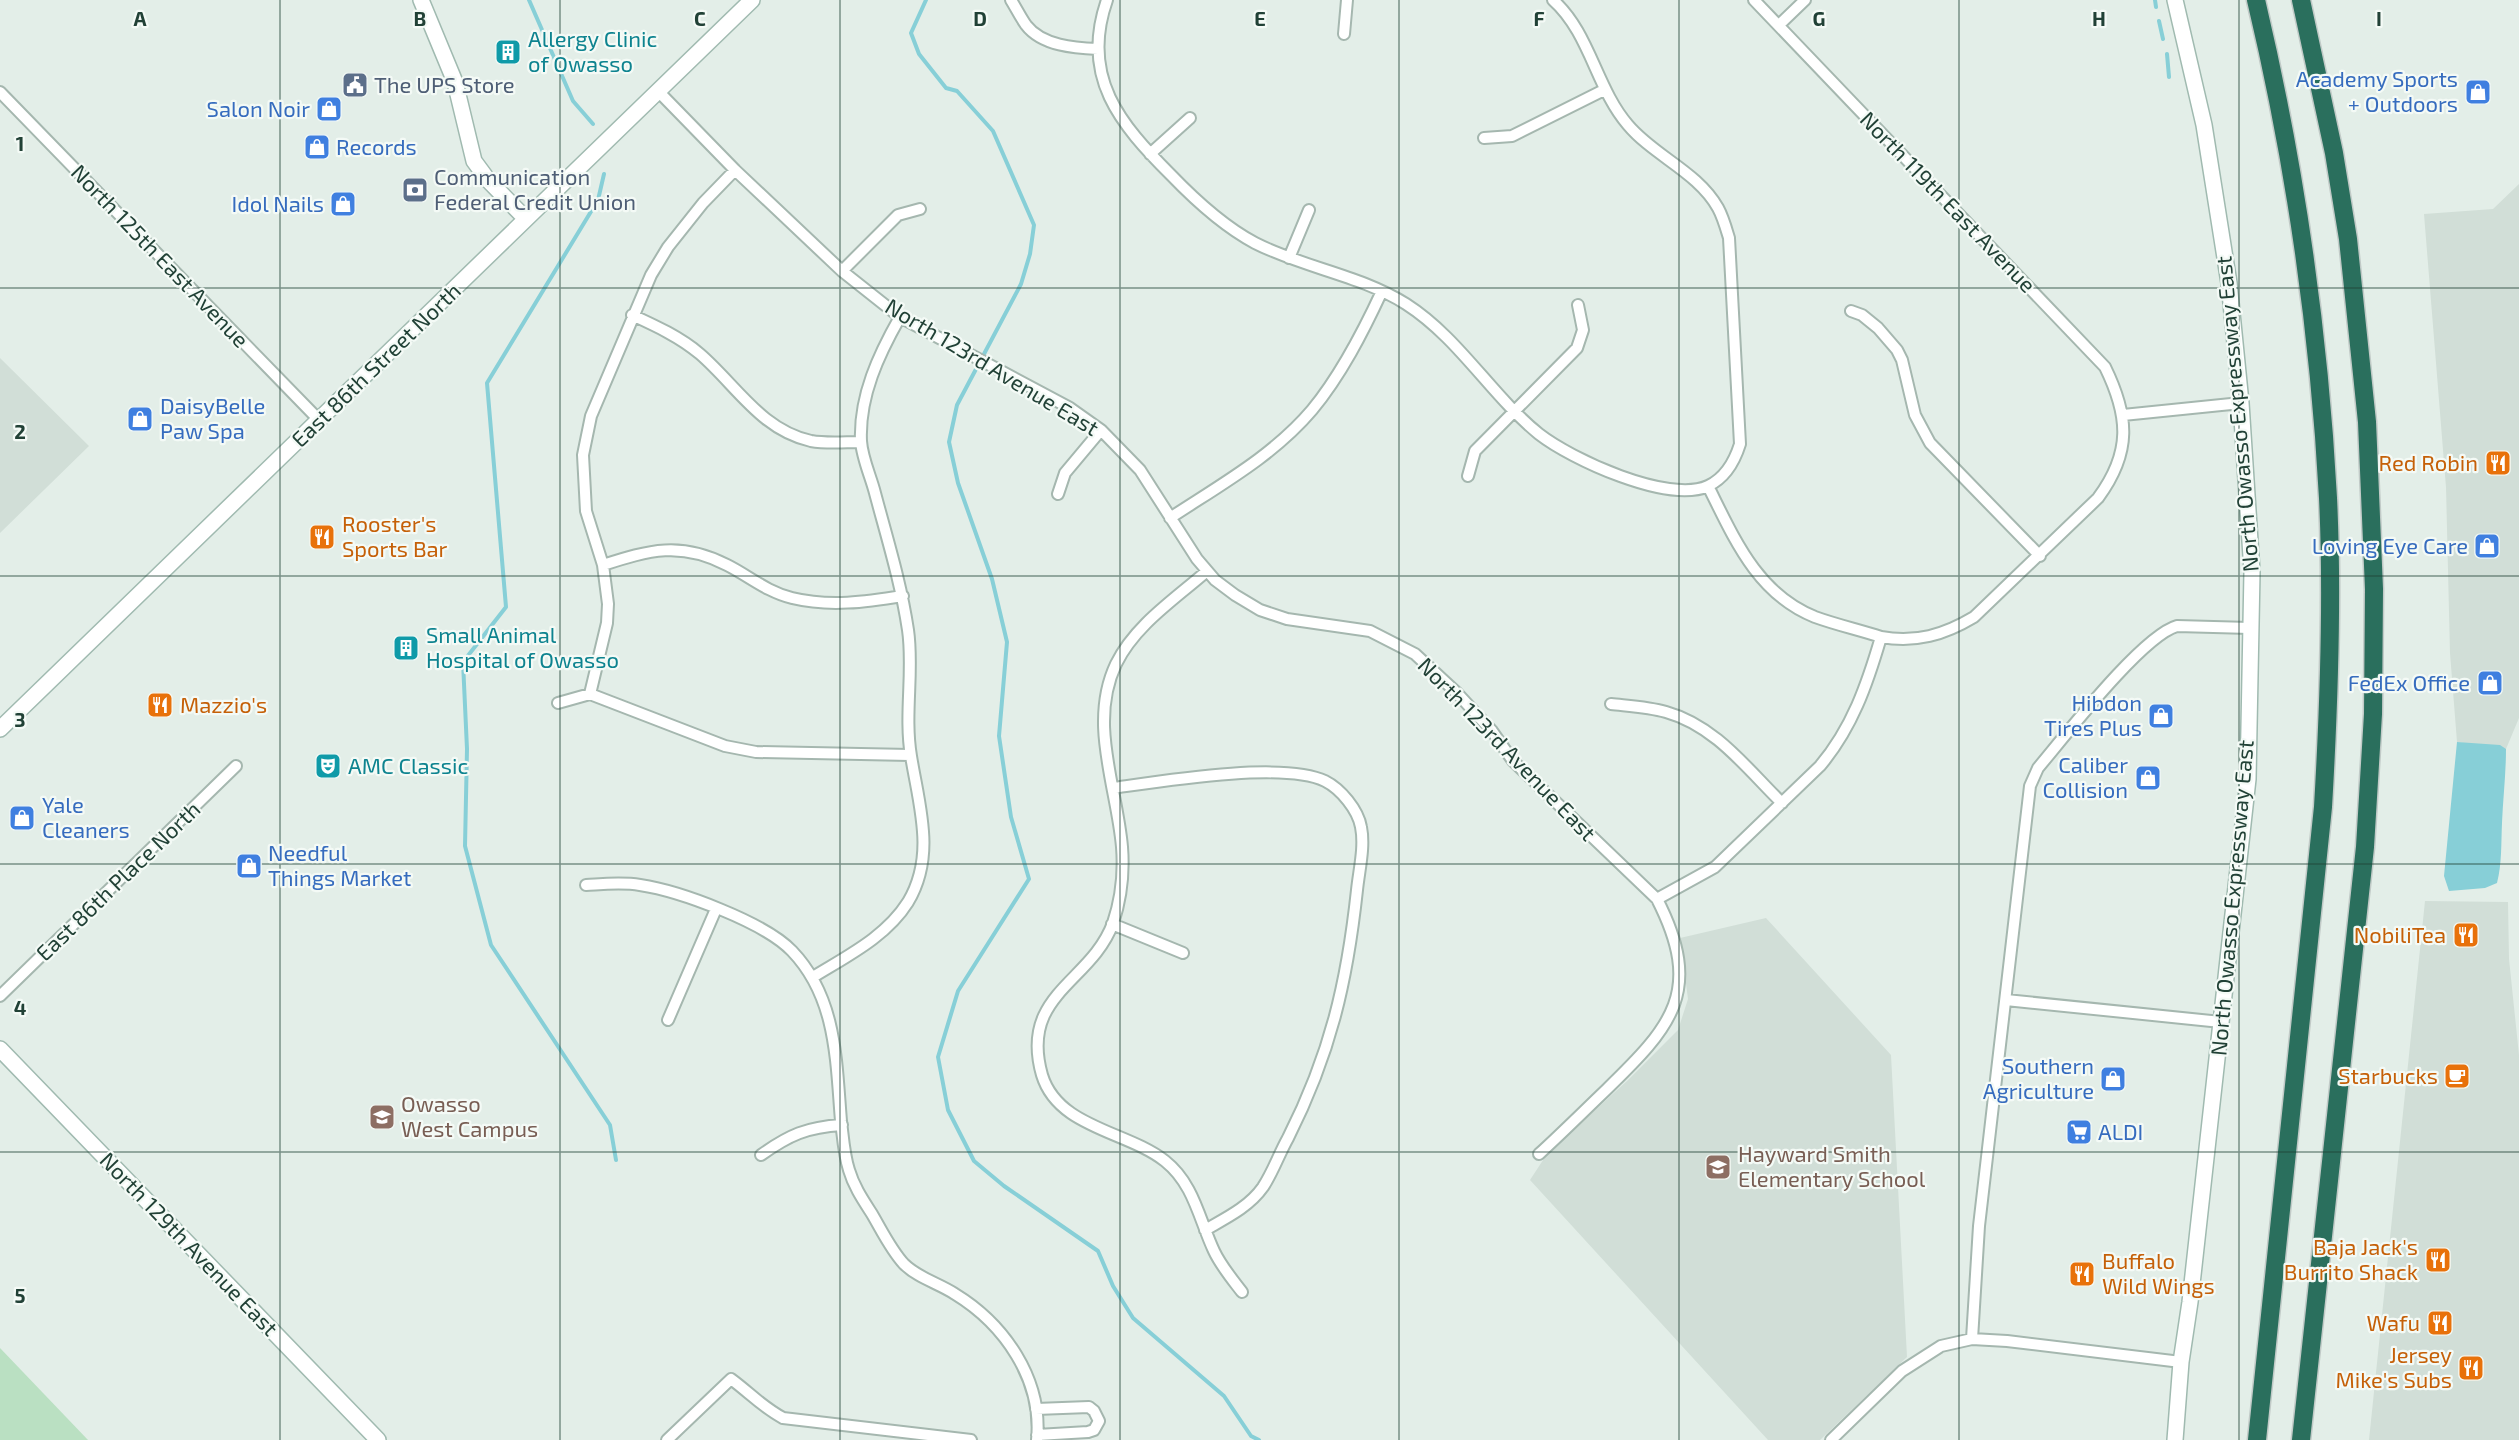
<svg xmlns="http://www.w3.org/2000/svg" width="2519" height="1440" viewBox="0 0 2519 1440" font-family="'Exo 2',sans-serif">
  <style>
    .built { fill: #d1ded7 }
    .green { fill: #bae0c2 }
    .water { fill: #87cfd7 }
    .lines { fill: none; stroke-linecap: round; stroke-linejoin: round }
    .stream { stroke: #87cfd7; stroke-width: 4 }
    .street-casing { stroke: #a5b7af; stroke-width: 14 }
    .secondary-casing { stroke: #a0bab0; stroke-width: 18 }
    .highway-casing { stroke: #c1cac7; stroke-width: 21 }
    .street { stroke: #fff; stroke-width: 10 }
    .secondary { stroke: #fff; stroke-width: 15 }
    .highway { stroke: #2a6f5d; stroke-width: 18 }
    .grid { fill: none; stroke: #214136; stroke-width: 1.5; stroke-opacity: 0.55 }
    .labels { text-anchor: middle; stroke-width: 4.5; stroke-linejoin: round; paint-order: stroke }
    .culture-label { font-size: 22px; fill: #0d838f; stroke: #f4faf6; text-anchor: start }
    .shop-label { font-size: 22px; fill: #366cbe; stroke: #f4faf6; text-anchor: end }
    .service-label { font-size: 22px; fill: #4e5e75; stroke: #f4faf6; text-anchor: start }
    .street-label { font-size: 22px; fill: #214136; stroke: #f4faf6 }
    .food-label { font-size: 22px; fill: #c56008; stroke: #f4faf6; text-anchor: end }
    .education-label { font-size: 22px; fill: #785e54; stroke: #f4faf6; text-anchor: start }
    .grid-label { font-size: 20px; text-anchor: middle; font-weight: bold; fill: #214136; stroke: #f4faf6; stroke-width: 4.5; stroke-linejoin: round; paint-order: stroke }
  </style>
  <rect width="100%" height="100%" fill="#e3eee8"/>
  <path class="built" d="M2519,184V718L2506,749L2457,742L2450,653L2446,487L2424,214L2493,209Z
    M0,358L89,446L0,533Z
    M2425,901L2508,902L2509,959L2519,1055V1440H2369Z
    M1766,918L1891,1055L1907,1357L1820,1440H1768L1530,1180L1547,1154L1627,1081L1678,1030L1688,999L1680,938Z"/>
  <path class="green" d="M0,1348L88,1440H0Z"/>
  <path class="water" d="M2457,742L2500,745L2506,749C2506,774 2503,798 2502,823C2501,844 2502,863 2497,883L2485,888L2449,891L2444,876Z"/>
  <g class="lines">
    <path class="stream" d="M529,0L573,101L593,124
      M926,0L911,33L919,54L946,88L957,91L993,131L1034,225L1030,254L1021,284L957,405L949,442L958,483L992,579L1007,642L999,736L1011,817L1029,879L958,991L938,1057L948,1110L974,1161L1004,1186L1098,1251L1113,1286L1133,1318L1224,1396L1251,1436L1259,1440
      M2155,0L2156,7
      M2159,21L2163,39
      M2167,54L2169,77
      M604,174L598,200L487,383L506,607L463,662L467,749L465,846L491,945L610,1125L616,1160"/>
    <g class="street-casing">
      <path id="street" d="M1011,0C1016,8 1021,18 1026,25C1042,46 1075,48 1098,49
        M1107,0C1080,77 1120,124 1171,175C1196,201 1223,226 1255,243C1304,268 1360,275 1406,304C1459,338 1491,395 1539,434C1571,459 1668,504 1708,486C1725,478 1735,460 1740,444L1729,238C1726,228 1723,217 1718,208C1698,172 1654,156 1628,125C1596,88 1590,33 1553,0
        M1779,25L1805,0
        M1344,34L1347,0
        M658,91L735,170L842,271L900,317L1070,408L1101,430L1140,470L1197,559L1215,580L1235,595L1260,610L1287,619L1370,631L1415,654L1457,693L1492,731L1513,761L1657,899C1704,991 1672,1026 1606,1090C1584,1111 1562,1133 1539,1154
        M0,92L319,420
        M1484,138L1512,136L1604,90
        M1150,154L1190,118
        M1289,258L1309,210
        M842,271L898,215L920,209
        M1851,311L1862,315L1878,328L1897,350L1902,360L1915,415L1930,443L2040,556
        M632,315C656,326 680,337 700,354C736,385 761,430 811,441C827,444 845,442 861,442
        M2123,415L2241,403
        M1468,476L1475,451L1577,348L1583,330L1578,305
        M1708,486C1734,538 1757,594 1815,617C1837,625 1860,630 1881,637
        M1058,494L1065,473L1101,430
        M1170,518C1220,485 1273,456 1312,410C1341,375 1363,332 1382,291
        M603,565C649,550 681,541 727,565C749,576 767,592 792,598C829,607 866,602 903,596
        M1207,571C1175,599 1135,625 1116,664C1088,723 1117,787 1122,847C1124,872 1121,899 1113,923C1091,983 1019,994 1042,1075C1058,1128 1127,1131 1165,1161C1194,1184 1199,1219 1214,1251C1221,1266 1232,1279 1242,1292
        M590,694L607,623L608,604L603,565L586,511L583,455L591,416L651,275L668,247L703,203L735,170
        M558,703L590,694L725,746L756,752L910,755
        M1611,704C1629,706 1649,707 1666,712C1716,726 1747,769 1782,803
        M1113,788C1162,781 1283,761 1325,781C1341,789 1358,810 1361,827C1365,847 1359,870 1357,890C1347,983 1330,1055 1288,1138C1279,1154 1273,1172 1263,1187C1249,1207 1226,1218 1205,1230
        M586,885C604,884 622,882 640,885C680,891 764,922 792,951C837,998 836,1061 841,1121C843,1137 844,1155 849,1170C854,1187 863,1200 872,1214C882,1231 891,1250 904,1264C918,1278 938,1283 955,1294C1004,1324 1043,1379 1037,1440
        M1657,899L1715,867L1820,766C1852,728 1867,685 1881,637C1916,643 1944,635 1974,617L2098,498C2132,452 2129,416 2105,367L1754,0
        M1112,924L1183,953
        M813,977C847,956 886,937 908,902C936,855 919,806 911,756C904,715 914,670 908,630C901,583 887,538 875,493C871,477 862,458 861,441C859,396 879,354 900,317
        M0,996L236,766
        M2006,1000L2221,1022
        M668,1020L716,909
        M761,1155C789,1135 807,1127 842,1125
        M1972,1339L1979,1226L2030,786L2038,768C2065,736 2142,636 2177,626L2250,628
        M1036,1409L1089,1407L1094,1411L1099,1421L1094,1430L1088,1432L1037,1435
        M667,1440L731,1379C750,1393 761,1406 783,1418L971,1440
        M1831,1440L1902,1371L1941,1346L1972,1339L2007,1341L2181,1362"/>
    </g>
    <g class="secondary-casing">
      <path id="secondary" d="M421,0L455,82L474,161L488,180L526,219
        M0,729L752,0
        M0,1049L378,1440
        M2175,1440L2181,1362L2190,1302L2248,779L2252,572L2241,403L2229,283L2204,125L2175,0"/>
    </g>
    <g class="highway-casing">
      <path id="highway" d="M2256,0C2295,164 2319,330 2328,498C2333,601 2329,705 2323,807L2257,1440
        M2301,0L2334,153L2348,239L2367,422L2374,589L2373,714L2365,847L2301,1440"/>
    </g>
    <use href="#street" class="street"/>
    <use href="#secondary" class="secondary"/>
    <use href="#highway" class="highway"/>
  </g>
  <path class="grid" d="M280,0V1440M560,0V1440M840,0V1440M1120,0V1440M1399,0V1440M1679,0V1440M1959,0V1440M2239,0V1440M0,288H2519M0,576H2519M0,864H2519M0,1152H2519"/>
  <defs>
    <g id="building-square" transform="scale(1.35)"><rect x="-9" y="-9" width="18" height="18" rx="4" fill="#0f9aa8" stroke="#f4faf6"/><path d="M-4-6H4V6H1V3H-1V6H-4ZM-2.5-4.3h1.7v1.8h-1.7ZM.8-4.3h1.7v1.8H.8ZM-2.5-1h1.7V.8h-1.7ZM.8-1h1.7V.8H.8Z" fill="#fff"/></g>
    <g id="civic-square" transform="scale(1.35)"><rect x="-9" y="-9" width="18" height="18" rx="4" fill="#5c6f8a" stroke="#f4faf6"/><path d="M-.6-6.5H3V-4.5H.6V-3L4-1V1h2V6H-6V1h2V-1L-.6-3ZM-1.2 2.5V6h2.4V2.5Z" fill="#fff"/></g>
    <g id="shop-square" transform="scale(1.35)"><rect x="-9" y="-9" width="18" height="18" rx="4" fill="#3f7fe0" stroke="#f4faf6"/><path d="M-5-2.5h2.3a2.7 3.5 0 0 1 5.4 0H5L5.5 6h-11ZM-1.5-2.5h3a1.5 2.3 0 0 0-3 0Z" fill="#fff"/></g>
    <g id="bank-square" transform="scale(1.35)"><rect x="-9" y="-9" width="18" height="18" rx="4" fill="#5c6f8a" stroke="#f4faf6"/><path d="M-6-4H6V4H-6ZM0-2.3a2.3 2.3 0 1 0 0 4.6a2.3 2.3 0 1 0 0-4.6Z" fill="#fff"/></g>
    <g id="restaurant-square" transform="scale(1.35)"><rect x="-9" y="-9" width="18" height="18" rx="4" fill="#e8710a" stroke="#f4faf6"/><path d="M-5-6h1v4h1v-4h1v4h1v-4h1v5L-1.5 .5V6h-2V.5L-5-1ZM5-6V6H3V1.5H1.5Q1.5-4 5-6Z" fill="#fff"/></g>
    <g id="theatre-square" transform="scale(1.35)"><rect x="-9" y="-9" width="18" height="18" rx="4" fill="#0f9aa8" stroke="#f4faf6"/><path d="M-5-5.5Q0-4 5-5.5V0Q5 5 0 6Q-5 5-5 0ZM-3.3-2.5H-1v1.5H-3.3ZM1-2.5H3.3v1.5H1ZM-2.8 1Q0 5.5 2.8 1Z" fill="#fff"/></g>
    <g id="cafe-square" transform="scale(1.35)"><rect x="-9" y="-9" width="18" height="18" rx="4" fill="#e8710a" stroke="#f4faf6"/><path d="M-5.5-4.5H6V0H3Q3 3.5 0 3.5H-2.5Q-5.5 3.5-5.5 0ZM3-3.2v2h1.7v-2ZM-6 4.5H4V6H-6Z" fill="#fff"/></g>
    <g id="school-square" transform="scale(1.35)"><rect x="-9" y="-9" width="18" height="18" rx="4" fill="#8d6e63" stroke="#f4faf6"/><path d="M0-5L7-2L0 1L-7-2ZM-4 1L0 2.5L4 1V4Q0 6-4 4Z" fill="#fff"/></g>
    <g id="supermarket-square" transform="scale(1.35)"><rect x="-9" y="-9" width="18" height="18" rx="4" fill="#3f7fe0" stroke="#f4faf6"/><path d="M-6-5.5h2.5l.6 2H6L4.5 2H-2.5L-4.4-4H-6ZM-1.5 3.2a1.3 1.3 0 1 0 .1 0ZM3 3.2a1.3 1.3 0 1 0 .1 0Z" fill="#fff"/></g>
  </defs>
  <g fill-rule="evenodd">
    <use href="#building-square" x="508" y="52"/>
    <use href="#civic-square" x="355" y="85"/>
    <use href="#shop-square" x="2478" y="92"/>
    <use href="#shop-square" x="329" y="109"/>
    <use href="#shop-square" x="317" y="147"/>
    <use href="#bank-square" x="415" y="190"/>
    <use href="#shop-square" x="343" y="204"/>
    <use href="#shop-square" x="140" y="419"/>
    <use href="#restaurant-square" x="2498" y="463"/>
    <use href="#restaurant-square" x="322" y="537"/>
    <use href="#shop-square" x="2487" y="546"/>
    <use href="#building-square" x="406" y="648"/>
    <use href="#shop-square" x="2490" y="683"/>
    <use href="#restaurant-square" x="160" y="705"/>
    <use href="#shop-square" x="2161" y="716"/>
    <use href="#theatre-square" x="328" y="766"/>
    <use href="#shop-square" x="2148" y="778"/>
    <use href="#shop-square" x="22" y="818"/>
    <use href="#shop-square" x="249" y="866"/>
    <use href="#restaurant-square" x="2466" y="935"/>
    <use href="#cafe-square" x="2457" y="1076"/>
    <use href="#shop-square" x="2113" y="1079"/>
    <use href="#school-square" x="382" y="1117"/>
    <use href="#supermarket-square" x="2079" y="1132"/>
    <use href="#school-square" x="1718" y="1167"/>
    <use href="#restaurant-square" x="2438" y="1260"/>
    <use href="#restaurant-square" x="2082" y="1274"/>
    <use href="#restaurant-square" x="2440" y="1323"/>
    <use href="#restaurant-square" x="2471" y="1368"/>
  </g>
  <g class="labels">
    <g class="culture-label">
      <text x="528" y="47">Allergy Clinic<tspan x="528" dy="25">of Owasso</tspan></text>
      <text x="426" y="643">Small Animal<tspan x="426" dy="25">Hospital of Owasso</tspan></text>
      <text x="348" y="774">AMC Classic</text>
    </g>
    <g class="shop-label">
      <text x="2458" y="87">Academy Sports<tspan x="2458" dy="25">+ Outdoors</tspan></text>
      <text x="310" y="117">Salon Noir</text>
      <text x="336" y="155" text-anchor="start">Records</text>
      <text x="324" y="212">Idol Nails</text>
      <text x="160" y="414" text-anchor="start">DaisyBelle<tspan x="160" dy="25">Paw Spa</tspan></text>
      <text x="2468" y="554">Loving Eye Care</text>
      <text x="2470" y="691">FedEx Office</text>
      <text x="2142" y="711">Hibdon<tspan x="2142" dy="25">Tires Plus</tspan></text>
      <text x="2128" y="773">Caliber<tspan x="2128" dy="25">Collision</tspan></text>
      <text x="42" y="813" text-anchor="start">Yale<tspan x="42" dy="25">Cleaners</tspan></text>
      <text x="268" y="861" text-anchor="start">Needful<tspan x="268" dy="25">Things Market</tspan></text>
      <text x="2094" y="1074">Southern<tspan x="2094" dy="25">Agriculture</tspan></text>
      <text x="2098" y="1140" text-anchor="start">ALDI</text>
    </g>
    <g class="service-label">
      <text x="374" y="93">The UPS Store</text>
      <text x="434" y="185">Communication<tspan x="434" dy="25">Federal Credit Union</tspan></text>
    </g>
    <g class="street-label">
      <text transform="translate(1948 202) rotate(46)" y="8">North 119th East Avenue</text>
      <text transform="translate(160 256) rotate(46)" y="8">North 125th East Avenue</text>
      <text transform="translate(376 365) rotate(-44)" y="8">East 86th Street North</text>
      <text transform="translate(992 367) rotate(31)" y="8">North 123rd Avenue East</text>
      <text transform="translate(2237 414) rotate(-95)" y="8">North Owasso Expressway East</text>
      <text transform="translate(1507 749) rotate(46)" y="8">North 123rd Avenue East</text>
      <text transform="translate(118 881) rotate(-44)" y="8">East 86th Place North</text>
      <text transform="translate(2232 898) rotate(-85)" y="8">North Owasso Expressway East</text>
      <text transform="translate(189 1244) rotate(46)" y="8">North 129th Avenue East</text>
    </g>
    <g class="food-label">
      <text x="2478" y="471">Red Robin</text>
      <text x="342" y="532" text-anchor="start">Rooster's<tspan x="342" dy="25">Sports Bar</tspan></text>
      <text x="180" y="713" text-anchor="start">Mazzio's</text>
      <text x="2446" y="943">NobiliTea</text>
      <text x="2438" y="1084">Starbucks</text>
      <text x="2418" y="1255">Baja Jack's<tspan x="2418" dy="25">Burrito Shack</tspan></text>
      <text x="2102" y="1269" text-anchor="start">Buffalo<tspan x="2102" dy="25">Wild Wings</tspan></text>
      <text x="2420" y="1331">Wafu</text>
      <text x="2452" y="1363">Jersey<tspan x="2452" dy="25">Mike's Subs</tspan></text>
    </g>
    <g class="education-label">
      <text x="401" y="1112">Owasso<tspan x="401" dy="25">West Campus</tspan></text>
      <text x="1738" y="1162">Hayward Smith<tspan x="1738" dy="25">Elementary School</tspan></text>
    </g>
  </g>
  <g class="grid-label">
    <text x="140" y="26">A</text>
    <text x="420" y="26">B</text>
    <text x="700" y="26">C</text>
    <text x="980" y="26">D</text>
    <text x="1260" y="26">E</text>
    <text x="1539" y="26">F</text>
    <text x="1819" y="26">G</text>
    <text x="2099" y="26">H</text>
    <text x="2379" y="26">I</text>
    <text x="20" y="151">1</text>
    <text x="20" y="439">2</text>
    <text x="20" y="727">3</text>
    <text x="20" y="1015">4</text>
    <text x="20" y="1303">5</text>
  </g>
</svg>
